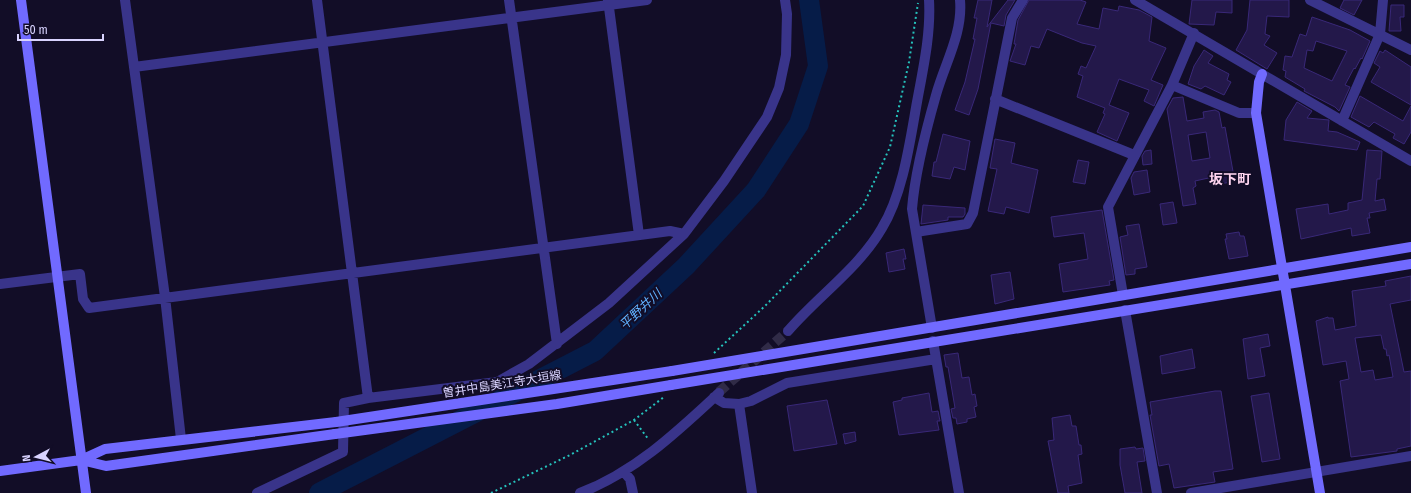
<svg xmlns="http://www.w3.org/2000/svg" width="1411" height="493" viewBox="0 0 1411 493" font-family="'Fira Sans Condensed','Noto Sans JP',sans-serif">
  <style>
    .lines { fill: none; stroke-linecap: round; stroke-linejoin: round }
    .river { stroke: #061c48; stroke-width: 20 }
    .building { fill: #23184a; stroke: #392878; fill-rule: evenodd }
    .street-tunnel { stroke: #302b47; stroke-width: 10; stroke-dasharray: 10 5; stroke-linecap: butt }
    .path { stroke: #25c2bc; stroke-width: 2; stroke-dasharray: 2 3; stroke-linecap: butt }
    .street { stroke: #39348a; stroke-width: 10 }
    .secondary { stroke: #716aff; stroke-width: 10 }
    .secondary-bridge { stroke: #716aff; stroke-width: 10 }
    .labels { text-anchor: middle; stroke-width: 4; stroke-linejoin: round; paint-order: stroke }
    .street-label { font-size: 12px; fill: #d9d3ff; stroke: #120d27 }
    .water-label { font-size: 13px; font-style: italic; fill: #61b2ff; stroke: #120d27 }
    .quarter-label { font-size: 14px; font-weight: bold; fill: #ffd5ef; stroke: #120d27 }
  </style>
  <rect width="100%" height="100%" fill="#120d27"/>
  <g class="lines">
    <path class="river" d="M319,493L595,351L686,266L756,190L799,124L818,66L809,0"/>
  </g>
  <path class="building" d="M978,0H992L987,27L1008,0H1015L1006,15L1004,26L991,23L978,89L969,115L955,110L965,82L975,39H973L977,18H974Z
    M1029,0H1080L1086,2L1077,24L1099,29L1103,8L1118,11L1119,6L1139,10L1152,17L1149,41L1166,48L1151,80L1163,85L1154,106L1144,101L1149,90L1119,79L1109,105L1129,113L1117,141L1097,132L1105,114L1103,113L1105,108L1077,97L1083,76L1078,74L1081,66L1086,68L1096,46L1082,43L1047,29L1039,48L1031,46L1025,65L1010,61L1016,44H1014L1018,20Z
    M1192,0H1232V13L1216,12L1214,25L1189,24Z
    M1250,0H1289V17L1267,16L1265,34L1270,36L1264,45L1277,53L1267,69L1236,50L1247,30Z
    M1344,0H1362L1354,15L1340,8Z
    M1391,5H1404V17H1400L1401,31H1389Z
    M1312,17L1350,30L1370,41L1362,59L1361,58L1355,69L1354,68L1345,85L1350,87L1339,111L1335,107L1304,91L1305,89L1285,77L1286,71L1283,70L1285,56L1292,57L1300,34L1306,36ZM1316,41L1347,51L1332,81L1304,68L1307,50L1313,51Z
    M1204,50L1213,56L1208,63L1229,74L1227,80L1231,82L1224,95L1205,86L1201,89L1188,84L1194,66Z
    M1385,50L1411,67V105L1371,82L1380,67L1374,63L1380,51L1383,53Z
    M1360,96L1403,121L1411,106V132L1404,144L1393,138L1395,134L1374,122L1369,127L1351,117Z
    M1183,97L1187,121L1204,118L1203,112L1215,110L1219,112L1222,128L1225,127L1234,177L1231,182L1214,185L1213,177L1195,181L1196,186L1193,188L1196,204L1183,206L1167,109L1173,98ZM1206,132L1210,158L1192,161L1188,135Z
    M1297,102L1312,111L1307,118L1329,120L1328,131L1337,132L1360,142L1357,150L1284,140L1286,120Z
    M943,134L970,141L965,170L954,167L950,179L932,176L934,162H936Z
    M995,139L1015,143L1011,163L1038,170L1029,213L1006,207L1004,214L988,211L997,169L990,168Z
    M1151,150L1152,164L1143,165L1142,156L1145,151Z
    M1367,150L1382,151L1380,179H1377L1375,201L1384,199L1386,210L1369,213L1370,218H1367L1370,233L1352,236L1351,228L1301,239L1296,209L1328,204L1329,214L1348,210V203L1362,200Z
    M1078,160L1089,162L1085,184L1073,182Z
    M1147,170L1150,192L1134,195L1131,178L1134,172Z
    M1173,202L1177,223L1163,225L1160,204Z
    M923,205L965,208V214L963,217H948V220L921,224Z
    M1102,210L1114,280L1109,281L1110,285L1063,292L1059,264L1088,259L1084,233L1054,237L1051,217Z
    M1139,224L1147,267L1135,269V274L1126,275L1120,237L1128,235L1126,226Z
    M1239,232L1240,236H1244L1245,240L1248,256L1229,259L1225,239H1227L1226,234Z
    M904,249L906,259H903L905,269L889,272L886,253Z
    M1010,272L1014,299L995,304L991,275Z
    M1411,276V300L1390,304L1404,372L1411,371V446L1397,449V451L1351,457L1340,381L1349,379L1346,361L1323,365L1316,321L1328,317V318H1333L1335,330L1356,326L1352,291L1386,286L1385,281ZM1381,335L1384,349H1386L1387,356L1389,355L1393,377L1375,380L1373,370L1361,372L1355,338Z
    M1268,334L1270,346L1260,348L1265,376L1248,379L1243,339Z
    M1192,349L1195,368L1162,374L1160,356Z
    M958,353L962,378L969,377L972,395L975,394L977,406L974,407L976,417L967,419V422L957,424L956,418H953L951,409L955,408L948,367H946L944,355Z
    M1215,391H1221L1233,469L1213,472L1215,482L1174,488L1169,464L1159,466L1150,415H1152L1150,402Z
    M929,393L932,412L938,411L940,421H937L939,430L899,435L893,402L902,400V398Z
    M1269,393L1280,459L1262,462L1251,396Z
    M827,400L837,444L794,451L787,406Z
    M1070,415L1072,426H1076L1079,445H1081L1082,454L1078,455L1082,483L1068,486L1069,493H1058L1048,441L1054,440L1052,418Z
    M855,432L856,441L845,444L843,434Z
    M1135,447L1136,449L1143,448L1145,461L1137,462L1142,493H1125L1120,465V449Z"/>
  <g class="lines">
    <path class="street-tunnel" d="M719,392L788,331"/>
    <path class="path" d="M714,353L765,306L863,206L890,147L909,62L918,3
      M634,420L649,440
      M491,493L570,455L634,420L664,397"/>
    <path class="street" d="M125,0L165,297L181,439
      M317,0L368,398
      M509,0L557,344
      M608,0L639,235
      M1135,0L1411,161
      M1310,0L1411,50
      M134,67L647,0
      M1172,85L1239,113H1256
      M995,99L1134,155
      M1342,121L1380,34L1383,0
      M916,232L967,224L973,213L1012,18L1023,0
      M0,284L80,274L83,299L89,308L670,231L684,234
      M1123,295L1108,207L1172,85L1194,33
      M1125,310L1157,493
      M932,328L912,209C915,172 926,130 936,95C945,63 963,33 960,0
      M788,331C818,296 859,268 882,228C903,194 910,141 917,102C923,69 931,34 929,0
      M933,341L959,493
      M714,397L724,403L739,404L751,401L787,383L936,359
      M739,404L752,493
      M624,472L630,479L633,493
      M257,493L343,452L344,403L368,398L497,382L529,364L609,303L684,234L724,181L767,117L779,88L786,55L787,14L785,0
      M580,493C635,472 677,432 719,393
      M1191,493L1411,456"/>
    <path class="secondary" d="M21,0L86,493
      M1262,74L1259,82L1256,113L1320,493
      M672,371L1411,247
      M671,385L1411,264
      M81,460L106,466L335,434
      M0,471L81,460L105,449L336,422"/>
    <path class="secondary-bridge" d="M336,422L672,371
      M335,434L557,404L671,385"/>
  </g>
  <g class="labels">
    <g class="street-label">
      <text transform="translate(502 384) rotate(-9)" y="4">曽井中島美江寺大垣線</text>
    </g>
    <g class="water-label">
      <text transform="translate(640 309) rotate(-43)" y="5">平野井川</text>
    </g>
    <g class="quarter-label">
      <text x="1230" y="184">坂下町</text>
    </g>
  </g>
  <g transform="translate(36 457) rotate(263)" stroke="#120d27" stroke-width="3" paint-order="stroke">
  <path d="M0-3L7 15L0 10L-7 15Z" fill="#d9d3ff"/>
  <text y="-6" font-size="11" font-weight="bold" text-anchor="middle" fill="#d9d3ff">N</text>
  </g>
  <path d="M18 34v6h85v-6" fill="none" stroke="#d9d3ff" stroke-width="2"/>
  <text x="24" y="34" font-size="12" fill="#d9d3ff" stroke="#120d27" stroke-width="3" paint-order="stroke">50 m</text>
</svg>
